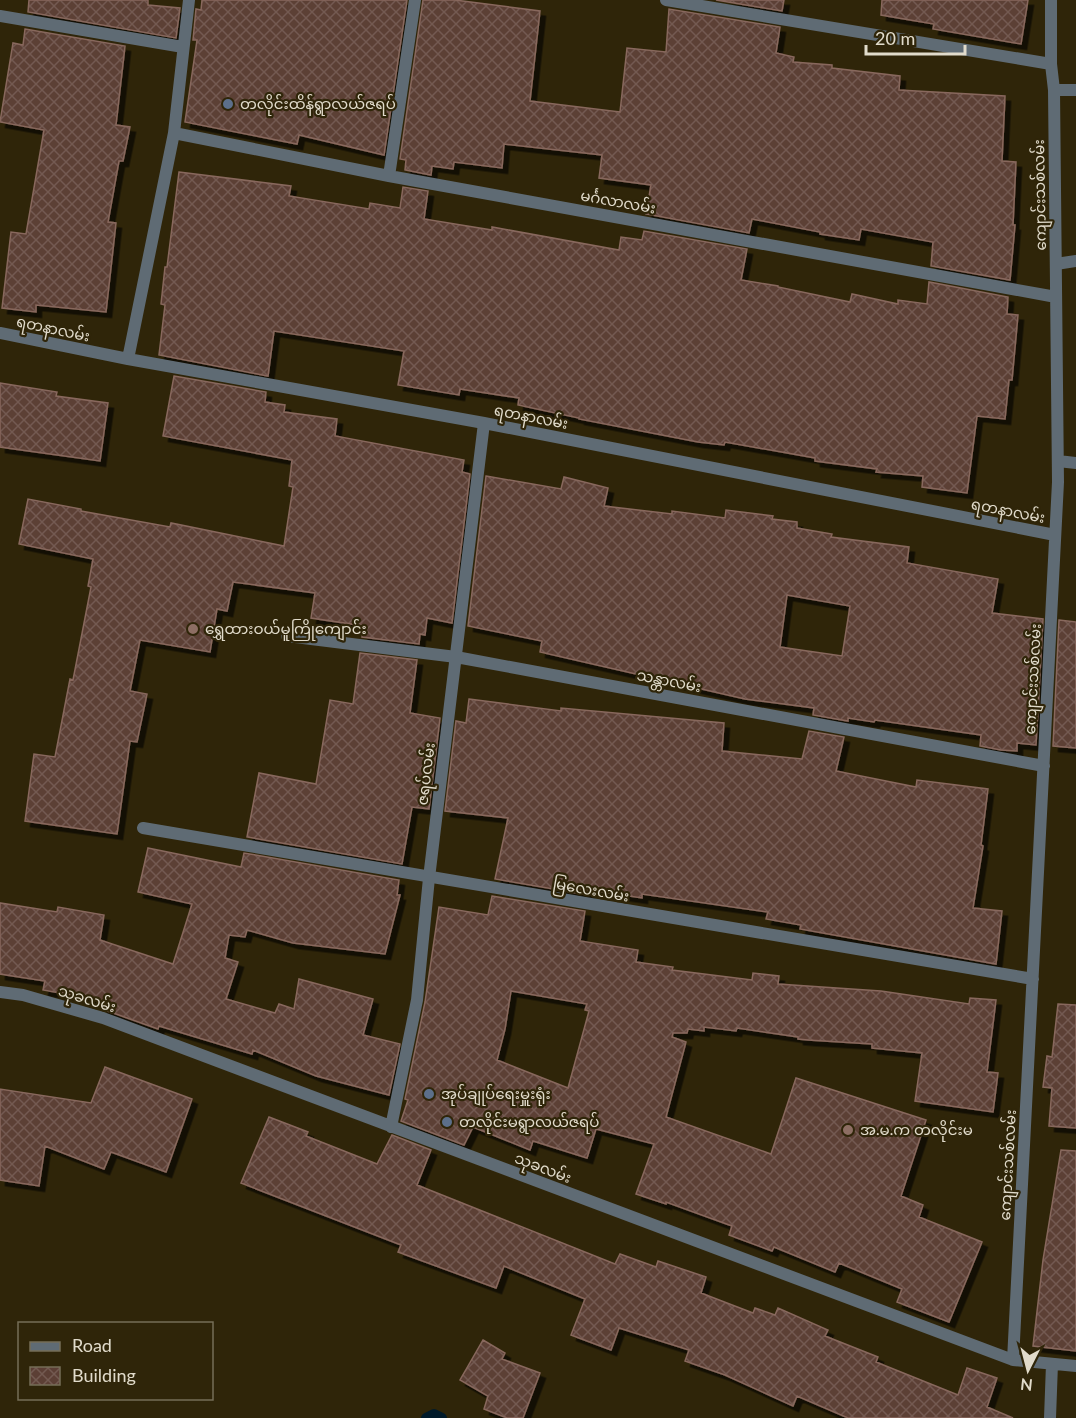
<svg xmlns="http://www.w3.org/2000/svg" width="1076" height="1418" viewBox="0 0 1076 1418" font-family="Lato,'Noto Sans Myanmar',sans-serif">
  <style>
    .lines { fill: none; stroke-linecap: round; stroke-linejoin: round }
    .stream { stroke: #001a2a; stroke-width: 10 }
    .building { fill: url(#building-cross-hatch); stroke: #88685d; stroke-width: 1.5; fill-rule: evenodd; filter: url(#shadow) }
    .street { stroke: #5f6b74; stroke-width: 12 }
    .service-dot { fill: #5c6f8a; stroke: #2f2509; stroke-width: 2 }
    .education-dot { fill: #8d6e63; stroke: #2f2509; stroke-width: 2 }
    .labels { text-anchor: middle; stroke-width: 4.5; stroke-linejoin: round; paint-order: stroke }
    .poi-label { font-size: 15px; fill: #e1dbcb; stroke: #2f2509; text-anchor: start }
    .street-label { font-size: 15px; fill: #e1dbcb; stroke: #2f2509 }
  </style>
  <defs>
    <pattern id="building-cross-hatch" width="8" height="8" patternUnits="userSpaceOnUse" patternTransform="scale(1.5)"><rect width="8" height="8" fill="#5c3f35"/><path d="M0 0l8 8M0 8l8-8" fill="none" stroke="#735a51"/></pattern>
    <filter id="shadow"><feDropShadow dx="5.5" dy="5.5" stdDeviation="0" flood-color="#0009"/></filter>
  </defs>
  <rect width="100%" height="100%" fill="#2f2509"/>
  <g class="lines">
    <path class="stream" d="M426,1418L434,1414L442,1418"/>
  </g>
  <path class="building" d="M29,0H148V5L180,8L176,38L28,12Z
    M202,0H407L384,155L299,135L297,144L185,122L197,40H193L196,9L201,10Z
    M423,0H455L540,11L530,101L620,112L627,48L666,52L669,9L780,27L776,53L794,57L793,62L832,65V68L900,76L899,90L1005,96L1002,161L1016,162L1013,225H1015L1010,280L931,266L933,242L861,229L859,240L820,234V232L752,219L749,233L646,214L651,185L599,178L602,155L504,144L502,168L454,162L453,169L432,166L431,175L405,170L406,160L400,159Z
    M716,0H784L782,11Z
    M882,0H1028L1021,44L933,29L934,24L881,15Z
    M25,29L125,46L116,125L130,127L123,161H119L108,222L116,223L106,312L36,305V312L2,308L11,232L26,234L44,130L0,122L13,43L23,45Z
    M179,172L291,186L289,196L369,209L370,203L400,208L403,187L428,191L424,219L492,230V227L619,250L621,237L642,240L644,231L747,249L741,280L778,286V287L850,302L852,294L898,304V300L927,304L929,282L1008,297L1007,314L1018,315L1012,380H1009L1005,419L977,416L967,493L922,487L923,476L876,472L877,469L815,461V458L725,442L724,445L698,442L579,419V418L518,405L519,398L460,389L459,395L398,385L404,351L274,331L268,376L159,355L165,305L161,304L165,267H167Z
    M174,376L266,392L265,402L285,405L284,412L337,419L335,436L464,460L462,472L470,474L452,623L427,618L425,635L420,634L419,644L362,637L364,626L311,618L315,593L233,582L227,611L217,609L210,652L140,640L130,691L147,694L137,742L130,741L117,834L25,821L34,754L55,757L70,679L73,680L91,587L88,586L93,559L19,544L28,499L81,509V511L170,527L171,523L284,546L293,487L289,486L292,460L163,436Z
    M0,383L57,392L56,396L108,403L100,461L0,447Z
    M486,476L561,489L564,477L608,488L604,506L672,514V511L725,518L726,510L773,516L772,519L797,522V528L832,534L831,537L909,547L907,563L998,579L992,613L1043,619L1036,745L1017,743V751L1001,750L980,746L981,735L875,720L874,722L848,718V721L813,715L814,708L745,699L540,652L542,641L468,626ZM787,595L850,606L842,656L780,647Z
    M1059,620L1076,622V748L1053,746Z
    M360,653L417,660L410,713L440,718L429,809L412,807L402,864L247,837L259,773L316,784L330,700L353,704Z
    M469,699L561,711V708L724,723L722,751L802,759L809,731L844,737L836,771L916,787L917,780L988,789L981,845L983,846L973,908L1002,911L996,964L800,929L801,925L766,919L768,912L642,894V898L589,890L588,895L495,879L508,818L445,811L456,721L466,723Z
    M148,848L241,867L244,853L399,880L397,895H400L385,954L293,943L247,930L245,937L229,935L225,958L238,962L226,999L275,1013L279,1004L294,1009L299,979L373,999L363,1035L400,1044L389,1095L316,1076L253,1050L252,1054L159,1026L158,1029L102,1009L105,1001L43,990L45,981L0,974V903L57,912L58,907L104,915L100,940L173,964L192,904L138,892Z
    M492,896L585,911L580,941L638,950L636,962L673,967L672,970L752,980L753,973L779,976L778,984L881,991L969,1004L970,998L996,1000L987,1072L998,1073L993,1112L915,1101L922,1053L872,1048V1044L808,1040L798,1039V1037L737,1028L736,1031L704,1027V1031L688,1029L687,1033H673L672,1037L686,1042L666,1117L771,1154L796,1078L926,1120L901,1196L923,1205L919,1217L982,1242L949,1322L897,1302L902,1289L839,1263L835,1272L774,1247L772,1251L729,1235L732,1226L666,1202V1204L636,1194L654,1144L596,1129L587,1158L533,1141L530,1150L473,1127L464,1145L401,1121L408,1100L405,1099L425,1002L439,907L488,915ZM511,991L587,1004L585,1010L589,1011L568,1088L497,1060L505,1029Z
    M1058,1004L1076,1005V1128L1049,1126L1052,1088L1043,1087L1047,1056L1052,1057Z
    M105,1067L192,1099L166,1172L111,1152L104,1169L45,1146L39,1186L0,1180V1089L91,1103Z
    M269,1117L308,1132L306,1136L377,1164L392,1135L431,1150L417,1185L615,1264L620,1254L656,1267L658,1261L706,1277L701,1293L753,1313L755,1308L775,1315L778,1308L828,1330L825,1336L878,1357L876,1362L958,1395L967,1368L997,1378L987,1407L1013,1418H848L797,1396L793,1406L725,1375L685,1361L689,1350L619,1328L611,1350L571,1335L585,1299L504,1266L496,1288L398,1252L401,1245L241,1183Z
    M1061,1150L1076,1151V1351L1033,1346L1043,1260Z
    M483,1340L505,1353L502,1359L540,1373L523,1418H507L484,1409L488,1396L460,1380Z"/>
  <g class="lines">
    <path class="street" d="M666,0L1051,64
      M0,16L183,47
      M1054,90H1076
      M174,133L389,176L1056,297
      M389,176L415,0
      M1056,264L1076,261
      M0,333L128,359L484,423L1055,535
      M128,359L174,133L189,0
      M1058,461L1076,463
      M287,636L456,657L1044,766
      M143,828L1033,979
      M0,992L23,995L103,1018L1013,1360L1076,1366
      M391,1127L417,1000L429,878L484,423
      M1013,1360L1058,482L1054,90L1051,64V0
      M1050,1418L1052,1364"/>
  </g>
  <g class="service-dot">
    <circle cx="228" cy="104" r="6"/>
    <circle cx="429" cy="1094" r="6"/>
    <circle cx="447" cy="1122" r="6"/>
  </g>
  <g class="education-dot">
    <circle cx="193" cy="629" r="6"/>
    <circle cx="848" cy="1130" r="6"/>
  </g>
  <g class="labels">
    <g class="poi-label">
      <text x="240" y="109">တလိုင်းထိန်ရွာလယ်ဇရပ်</text>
      <text x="205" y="634">ရွှေထားဝယ်မူကြိုကျောင်း</text>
      <text x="441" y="1099">အုပ်ချုပ်ရေးမှူးရုံး</text>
      <text x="459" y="1127">တလိုင်းမရွာလယ်ဇရပ်</text>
      <text x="860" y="1135">အ.မ.က တလိုင်းမ</text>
    </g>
    <g class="street-label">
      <text transform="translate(1040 195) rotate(-91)" y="5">ကျောင်းသစ်လမ်း</text>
      <text transform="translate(618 202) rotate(10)" y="5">မင်္ဂလာလမ်း</text>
      <text transform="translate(53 329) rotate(12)" y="5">ရတနာလမ်း</text>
      <text transform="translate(531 417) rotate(11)" y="5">ရတနာလမ်း</text>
      <text transform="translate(1008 511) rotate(11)" y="5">ရတနာလမ်း</text>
      <text transform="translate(1033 679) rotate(-87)" y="5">ကျောင်းသစ်လမ်း</text>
      <text transform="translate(669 681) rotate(11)" y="5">သန္တာလမ်း</text>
      <text transform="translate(426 774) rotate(-83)" y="5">ဇရပ်လမ်း</text>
      <text transform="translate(591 890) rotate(10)" y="5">မြလေးလမ်း</text>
      <text transform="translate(87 999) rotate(17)" y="5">သုခလမ်း</text>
      <text transform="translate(1008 1165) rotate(-87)" y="5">ကျောင်းသစ်လမ်း</text>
      <text transform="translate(543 1168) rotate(21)" y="5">သုခလမ်း</text>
    </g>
  </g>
  <rect x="18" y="1322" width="195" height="78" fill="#2f2509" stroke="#766e57" stroke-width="1.5"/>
  <rect x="30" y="1342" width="30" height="9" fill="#5f6b74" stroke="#766e57" stroke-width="1.5"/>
  <text x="72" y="1352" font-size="18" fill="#e1dbcb">Road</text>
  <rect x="30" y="1367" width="30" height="18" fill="url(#building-cross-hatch)" stroke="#766e57" stroke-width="1.5"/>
  <text x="72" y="1382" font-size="18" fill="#e1dbcb">Building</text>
  <g transform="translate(1028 1370) rotate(186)" stroke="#2f2509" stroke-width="4.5" paint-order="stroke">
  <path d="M0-4.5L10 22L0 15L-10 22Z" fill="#e1dbcb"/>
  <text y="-9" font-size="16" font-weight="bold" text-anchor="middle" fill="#e1dbcb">N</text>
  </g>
  <path d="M866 45v9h99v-9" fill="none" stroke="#e1dbcb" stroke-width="3"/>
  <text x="875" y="45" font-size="18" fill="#e1dbcb" stroke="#2f2509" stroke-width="4.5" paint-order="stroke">20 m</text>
</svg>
